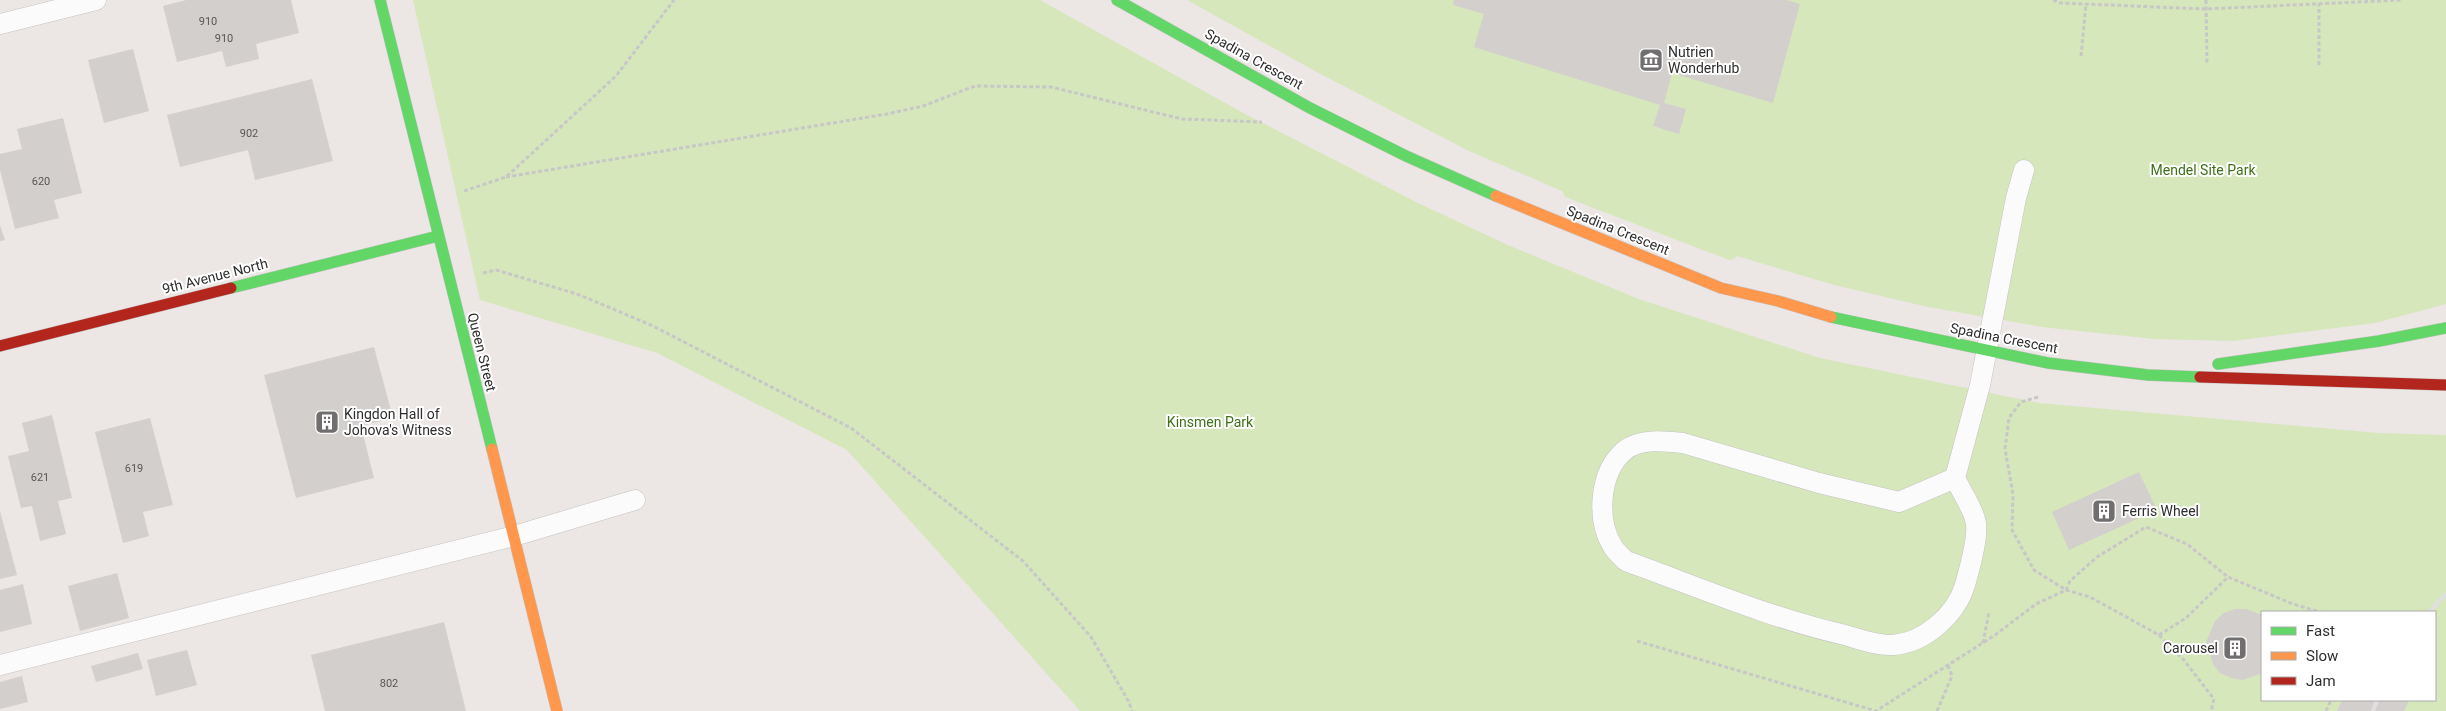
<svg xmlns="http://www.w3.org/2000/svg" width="2446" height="711" viewBox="0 0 2446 711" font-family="Roboto,sans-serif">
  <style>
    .green { fill: #d7e7bc; fill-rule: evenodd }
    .building { fill: #d3cfcd }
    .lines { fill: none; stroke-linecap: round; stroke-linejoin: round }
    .lane-casing { stroke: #c4c3c3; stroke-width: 21 }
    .fast-casing { stroke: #c4c3c3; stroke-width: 12 }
    .slow-casing { stroke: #c4c3c3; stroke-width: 12 }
    .jam-casing { stroke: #c4c3c3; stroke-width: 12 }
    .path { stroke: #c8c7c7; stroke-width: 3; stroke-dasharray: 4 2.5; stroke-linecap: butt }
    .lane { stroke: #fcfbfb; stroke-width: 20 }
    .fast { stroke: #63d668; stroke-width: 11 }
    .slow { stroke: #ff974d; stroke-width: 11 }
    .jam { stroke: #b3261e; stroke-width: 11 }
    .rail { stroke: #dfdfe1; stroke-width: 4 }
    .labels { text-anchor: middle; stroke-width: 4; stroke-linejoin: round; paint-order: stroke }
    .number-label { font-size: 11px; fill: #585756 }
    .poi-label { font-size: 14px; fill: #2e2e2e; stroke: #fff; text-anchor: start }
    .street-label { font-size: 14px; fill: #2e2e2e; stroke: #fff }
    .park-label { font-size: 14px; fill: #3e7018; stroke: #fff }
  </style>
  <rect width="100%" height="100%" fill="#ece6e4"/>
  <path class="green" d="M413,0H1040L1247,115L1420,204L1510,246L1639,299L1820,358L2039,403L2378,433L2446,435V711H1080L847,450L657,353L480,300ZM2262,612H2435V700H2262Z
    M1187,0H2446V304L2375,323L2233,341L2154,339L2042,327L1928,307L1834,285L1737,256L1734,259L1729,260L1565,197L1562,191L1467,150L1313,70Z"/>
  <path class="building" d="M186,0H291L299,33L256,44L259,59L226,67L222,51L177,62L163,6Z
    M1454,0H1787L1800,4L1773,103L1672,73L1664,103L1686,109L1679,134L1653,126L1660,105L1474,47L1484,14L1453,5Z
    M133,49L149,111L104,123L88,60Z
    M312,79L333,161L255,180L248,150L180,167L167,115Z
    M63,118L82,193L54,200L59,218L15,229L0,170V154L22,149L17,129Z
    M0,225L5,240L0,241Z
    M374,347L393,418L361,426L374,478L296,498L264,375Z
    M52,415L72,498L58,501L66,534L40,541L32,506L21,508L8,456L29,451L22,423Z
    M150,418L173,505L143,512L149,536L123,543L95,432Z
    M2139,472L2157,510L2069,550L2052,512Z
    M0,511L17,575L0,579Z
    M117,573L129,618L80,631L68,586Z
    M23,584L32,624L0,632V590Z
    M2235,609H2246L2262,615V673L2243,680L2231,678L2220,673L2213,664L2206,642L2215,621L2224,613Z
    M444,622L466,711H325L311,655Z
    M187,650L197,685L156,696L147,660Z
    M138,653L143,669L96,682L91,666Z
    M22,676L28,702L0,709V682Z
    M2342,700H2409L2404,711H2337Z"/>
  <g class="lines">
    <g class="lane-casing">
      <path id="lane" d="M0,24L96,0
        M1955,478L1899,502L1819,483L1683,443C1665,441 1639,438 1624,451C1599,473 1596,520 1613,547C1616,552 1622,557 1626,561C1698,587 1770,618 1845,635C1859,639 1878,646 1893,645C1924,643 1956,615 1965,585C1969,570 1980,534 1975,519C1971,505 1961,491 1955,478L1980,385L2016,198L2024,170
        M0,665L514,536L635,500"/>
    </g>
    <g class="fast-casing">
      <path id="fast" d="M380,0L492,449
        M1117,0L1310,108L1406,156L1496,196
        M231,288L438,236
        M1831,317L2048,363L2148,375L2200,377
        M2218,364L2379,341L2446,328"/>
    </g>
    <g class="slow-casing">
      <path id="slow" d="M1496,196L1721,288L1778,301L1831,317
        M492,449L557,711"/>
    </g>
    <g class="jam-casing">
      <path id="jam" d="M0,346L231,288
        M2200,377L2446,385"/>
    </g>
    <path class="path" d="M2053,0L2060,3L2205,9L2402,0
      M2206,0L2207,63
      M2081,56L2086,4
      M2319,65V4
      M506,177L887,114L923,106L975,86L1051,87L1182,119L1262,122
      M464,191L506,177L541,145L616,76L674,0
      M483,273L496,270L577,294L651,325L851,428L1023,561L1091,637L1129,702L1132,711
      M2038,397L2021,402L2009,418L2005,449L2013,494L2012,530L2034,570L2066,590L2090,597L2159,635L2183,659L2214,699L2211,711
      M2159,635L2186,618L2228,577L2293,604L2320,612
      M1637,641L1876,711L1995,635L2036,604L2066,590L2070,581L2097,557L2146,527L2187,544L2228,577
      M1983,643L1989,612
      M1937,711L1952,676L1948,665
      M2326,711L2331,700"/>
    <use href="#lane" class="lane"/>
    <use href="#fast" class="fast"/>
    <use href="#slow" class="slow"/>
    <use href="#jam" class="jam"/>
    <path class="rail" d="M2429,612L2446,594
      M2373,711L2377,700"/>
  </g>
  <defs>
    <g id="museum-square" transform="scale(1.25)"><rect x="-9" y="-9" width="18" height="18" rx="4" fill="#706e6e" stroke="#fff"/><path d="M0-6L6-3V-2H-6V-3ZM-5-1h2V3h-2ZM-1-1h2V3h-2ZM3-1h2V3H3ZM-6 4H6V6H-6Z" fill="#fff"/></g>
    <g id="building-square" transform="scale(1.25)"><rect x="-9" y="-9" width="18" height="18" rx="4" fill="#706e6e" stroke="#fff"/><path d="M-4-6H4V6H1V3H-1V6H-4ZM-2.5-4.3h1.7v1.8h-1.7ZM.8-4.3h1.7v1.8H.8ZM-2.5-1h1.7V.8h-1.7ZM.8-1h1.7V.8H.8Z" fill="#fff"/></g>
  </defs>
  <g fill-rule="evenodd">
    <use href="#museum-square" x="1651" y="60"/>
    <use href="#building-square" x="327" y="422"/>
    <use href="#building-square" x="2104" y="511"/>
    <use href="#building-square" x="2235" y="648"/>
  </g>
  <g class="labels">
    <g class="number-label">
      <text x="208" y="25">910</text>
      <text x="224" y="42">910</text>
      <text x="249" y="137">902</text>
      <text x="41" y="185">620</text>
      <text x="134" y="472">619</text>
      <text x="40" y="481">621</text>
      <text x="389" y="687">802</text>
    </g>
    <g class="poi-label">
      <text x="1668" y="57">Nutrien<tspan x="1668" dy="16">Wonderhub</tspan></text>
      <text x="344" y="419">Kingdon Hall of<tspan x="344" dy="16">Johova's Witness</tspan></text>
      <text x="2122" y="516">Ferris Wheel</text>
      <text x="2218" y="653" text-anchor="end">Carousel</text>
    </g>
    <g class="street-label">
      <text transform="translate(1254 59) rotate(29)" y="5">Spadina Crescent</text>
      <text transform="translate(1618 230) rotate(22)" y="5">Spadina Crescent</text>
      <text transform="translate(215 276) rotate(-14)" y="5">9th Avenue North</text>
      <text transform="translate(2004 338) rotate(11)" y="5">Spadina Crescent</text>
      <text transform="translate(482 352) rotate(76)" y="5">Queen Street</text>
    </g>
    <g class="park-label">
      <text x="2203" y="175">Mendel Site Park</text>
      <text x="1210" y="427">Kinsmen Park</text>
    </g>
  </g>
  <rect x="2261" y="611" width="175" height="90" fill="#ffffff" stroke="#ababab"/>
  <rect x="2271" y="627" width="25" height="8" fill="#63d668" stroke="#ababab"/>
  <text x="2306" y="636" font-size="15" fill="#2e2e2e">Fast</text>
  <rect x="2271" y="652" width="25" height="8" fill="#ff974d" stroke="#ababab"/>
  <text x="2306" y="661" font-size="15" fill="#2e2e2e">Slow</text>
  <rect x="2271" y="677" width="25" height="8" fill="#b3261e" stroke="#ababab"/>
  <text x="2306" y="686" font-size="15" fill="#2e2e2e">Jam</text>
</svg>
